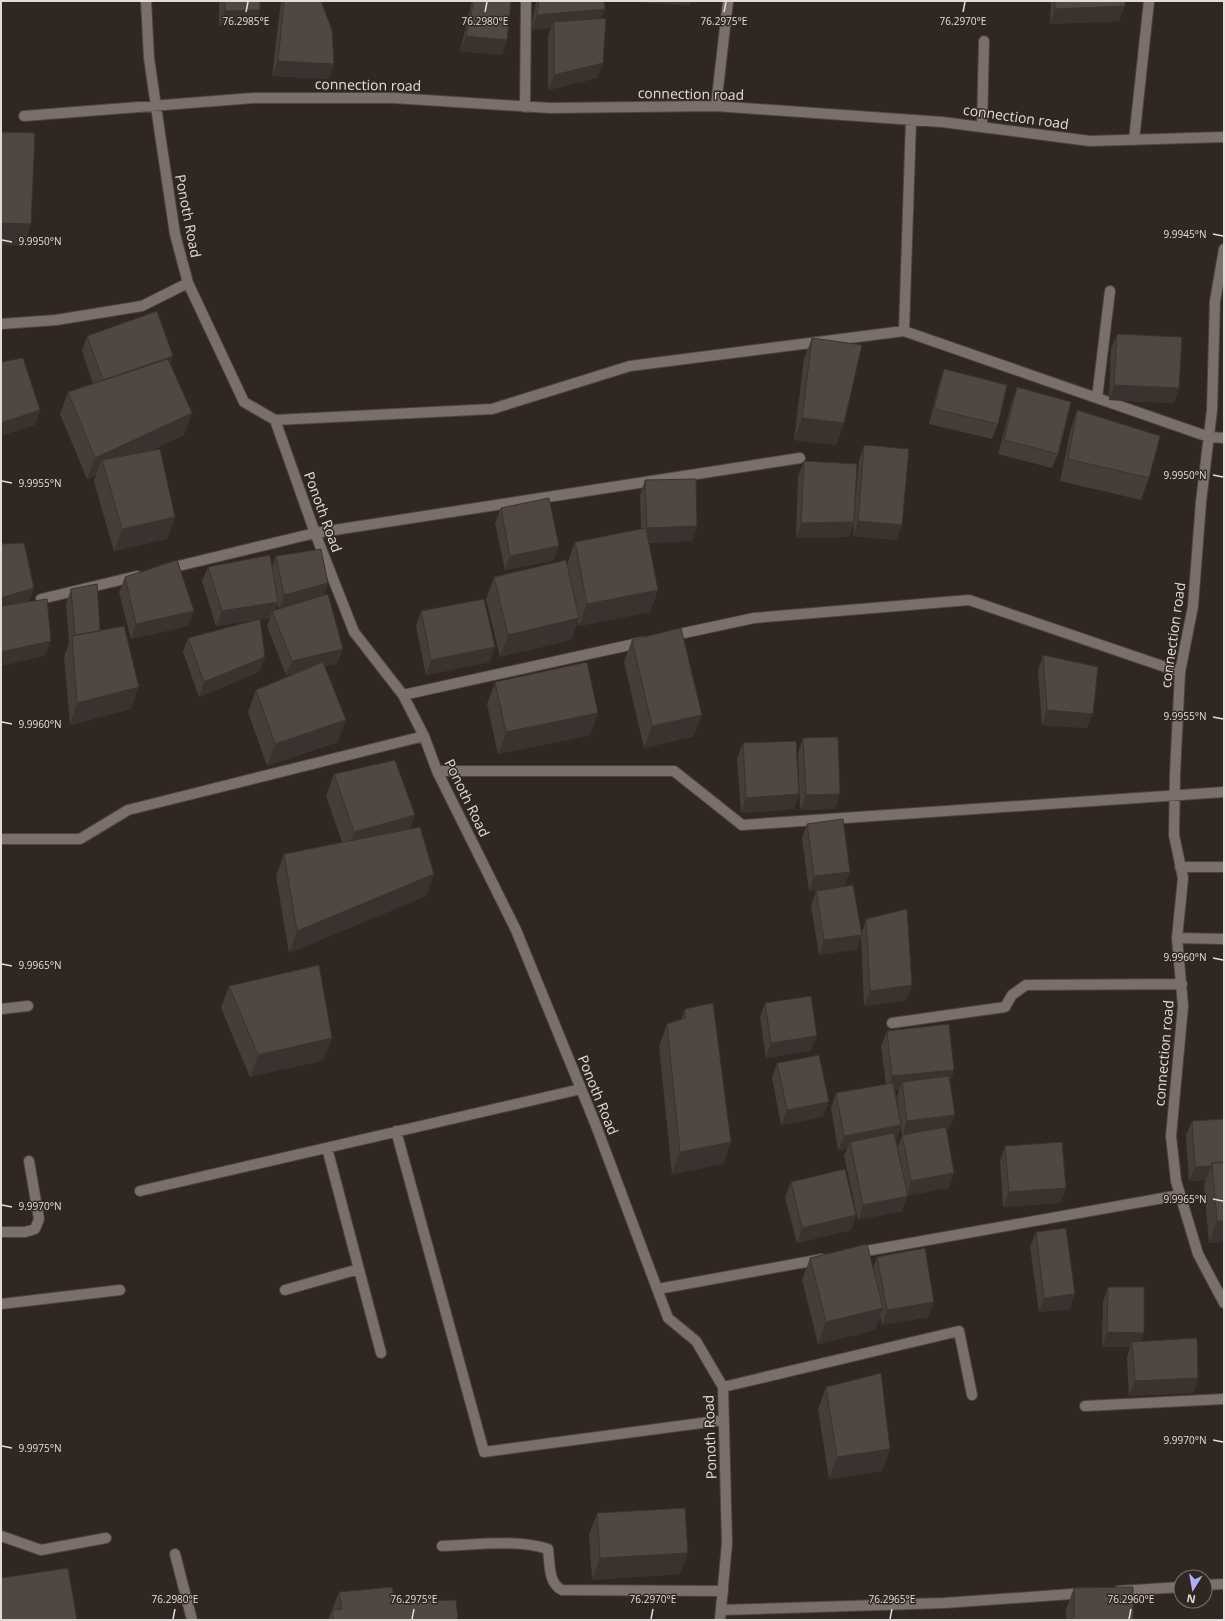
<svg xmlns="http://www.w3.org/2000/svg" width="1225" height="1621" viewBox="0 0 1225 1621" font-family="'Open Sans',sans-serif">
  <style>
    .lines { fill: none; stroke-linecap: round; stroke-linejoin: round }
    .lane-casing { stroke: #4d4440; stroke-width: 12 }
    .street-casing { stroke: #4d4440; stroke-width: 12 }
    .lane { stroke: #7b6f69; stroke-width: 10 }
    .street { stroke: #7b6f69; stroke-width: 10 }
    .wall { fill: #463d38; fill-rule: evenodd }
    .shaded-wall { fill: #39322e }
    .building { fill: #514741; stroke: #39322e }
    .ticks { fill: none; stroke: #e2dbd8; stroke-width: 1.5 }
    .labels { text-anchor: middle; stroke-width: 3; stroke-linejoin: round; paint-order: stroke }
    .street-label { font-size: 14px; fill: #e2dbd8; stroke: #302722 }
    .ticks-label { font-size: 10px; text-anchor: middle; fill: #e2dbd8; stroke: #302722; stroke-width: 3; stroke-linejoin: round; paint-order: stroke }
  </style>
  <rect width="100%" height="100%" fill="#302722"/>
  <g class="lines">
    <g class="lane-casing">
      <path id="lane" d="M442,1546C475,1545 517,1539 548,1549C550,1564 548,1583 562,1590L723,1591"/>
    </g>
    <g class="street-casing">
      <path id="street" d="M146,1L149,58L160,134L175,234L188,283L244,402L275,420L315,533L354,632L403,695L424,736L437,771L516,930L595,1123L668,1318L696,1341L723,1387L727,1543L720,1620
        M716,106L728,1
        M525,107L526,1
        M24,116L253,98H394L550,108L716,106L942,122L1090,141L1224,137
        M982,127L984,41
        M1134,140L1149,1
        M1224,249L1215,301L1212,410L1201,502L1193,606L1180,672L1175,774L1174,835L1183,878L1177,938L1183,1006L1171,1136L1176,1181L1198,1254L1224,1303
        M1,324L56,320L142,306L188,283
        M904,331L911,120
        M1097,398L1110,291
        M275,420L492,409L630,366L904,331L1209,437L1224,438
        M166,569L315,533L800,458
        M41,599L137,576
        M670,636L754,618L969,600L1180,672
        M403,695L643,642
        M437,771H674L742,825L1224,792
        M1,839H80L128,810L424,736
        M1180,867H1224
        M1177,938L1224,939
        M1,1009L28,1006
        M892,1023L1005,1007L1012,995L1026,985L1182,984
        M396,1131L484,1452L724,1420
        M327,1148L381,1353
        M140,1191L581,1089
        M1,1232H25L35,1229L39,1219L29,1161
        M855,1253L1180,1195
        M658,1289L822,1259
        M285,1290L359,1269
        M1,1304L120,1290
        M723,1387L959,1331L972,1395
        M1085,1406L1224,1399
        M1,1536L41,1550L106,1538
        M175,1554L192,1620
        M1205,1585L1224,1584
        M1119,1591L1181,1587
        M721,1610L944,1603L1085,1593"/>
    </g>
    <use href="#lane" class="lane"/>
    <use href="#street" class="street"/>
  </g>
  <path class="wall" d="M219,1H260V10L255,25L219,26Z
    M282,1H321L334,64L329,79L272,76L280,8Z
    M472,1H511L502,55L460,51Z
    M536,1H604L605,9L601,18L603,63L597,78L548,90V36L551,28L531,30Z
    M1051,1H1125V6L1119,21L1050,24Z
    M1117,334L1179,388L1174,403L1109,400L1111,349Z
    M87,336L173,356L170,363L192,413L184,435L150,451L175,517L167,539L114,551L94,482L96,475L87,479L60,414L68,392L93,384L82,351Z
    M812,338L844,423L836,445L794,440L804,359Z
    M944,369L998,424L992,439L929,424L939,384Z
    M1017,387L1058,454L1052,468L998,454L1012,402Z
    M1077,410L1149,478L1141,500L1060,481L1070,432Z
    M864,445L902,525L896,540L853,536L854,523L849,537L796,538L798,476L804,461L854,516L859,460Z
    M645,480L692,541L648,543L658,590L650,612L579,626L578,621L571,640L500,657L486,599L494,577L569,576L567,564L575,542L641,529L640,495Z
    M501,508L553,561L505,570L495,523Z
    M276,556L324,595L343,649L337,664L325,666L338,742L267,766L248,712L256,690L296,673L286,675L267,626L270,618L260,619L259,672L199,697L183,652L188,638L256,620L216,626L202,581L208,567L272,566ZM278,604L279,609L275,610Z
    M125,577L188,626L131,639L119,592Z
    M71,589L100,631L131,709L70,725L64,657L69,643L66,604Z
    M421,611L490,662L426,675L416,626Z
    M632,640L694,736L644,748L624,662Z
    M1043,655L1087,728L1042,725L1038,670Z
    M495,682L598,713L590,735L498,754L487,704Z
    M803,738L835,809L800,810L798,753Z
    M743,743L799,794L794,809L741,813L737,758Z
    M334,774L415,815L410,829L434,874L426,896L289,953L276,876L284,854L342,842L326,796Z
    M807,824L850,872L844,886L862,932L866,919L907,1000L864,1006L861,937L857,949L819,955L811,906L816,891L840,887L809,891L802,838Z
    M229,986L324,1060L250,1077L221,1008Z
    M765,1003L811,1051L766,1058L760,1017Z
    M685,1009L731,1142L723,1164L672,1174L659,1046L667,1024L681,1020Z
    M887,1031L954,1070L950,1082L949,1129L946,1130L949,1188L907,1195L902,1211L858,1220L844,1156L847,1149L838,1150L831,1108L836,1093L886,1084L881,1046ZM895,1090H899L897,1097L899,1111ZM901,1127L902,1136L897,1148L896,1140Z
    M777,1063L823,1117L781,1125L772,1078Z
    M1224,1119V1242L1209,1243L1204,1185L1206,1180L1189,1181L1186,1135L1192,1121Z
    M1005,1146L1066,1188L1060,1203L1003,1207L1000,1161Z
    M791,1182L856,1215L851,1230L797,1243L785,1197Z
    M1036,1232L1070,1309L1039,1312L1030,1247Z
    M877,1257L929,1317L882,1325L880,1316L875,1330L818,1344L802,1280L810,1258L873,1268Z
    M1108,1287L1144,1333L1141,1341L1198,1378L1193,1393L1129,1396L1127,1357L1130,1347H1102L1103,1302Z
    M826,1387L890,1449L882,1471L829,1479L818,1409Z
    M597,1513L688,1553L680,1574L592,1580L589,1535Z
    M1074,1588L1133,1620H1066V1609Z
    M339,1592L395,1602L458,1620H328Z"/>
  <path class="shaded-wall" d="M624,1H691L689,6Z
    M1125,6L1119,21L1050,24L1055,9Z
    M605,9L599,24L554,22L551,28L531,30L537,15Z
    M260,10L255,25L219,26L225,11Z
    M466,36L507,40L502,55L460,51Z
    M278,61L334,64L329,79L272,76Z
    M603,63L597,78L548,90L554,75Z
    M1,223L31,224L24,246L1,245Z
    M173,356L168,371L103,381Z
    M1114,385L1179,388L1174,403L1109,400Z
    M40,410L35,425L1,436V423Z
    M192,413L184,435L105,471L102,460L96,475L87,479L95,458Z
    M802,418L844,423L836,445L794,440Z
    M175,517L167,539L114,551L122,529Z
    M858,521L902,525L896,540L853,536Z
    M854,522L849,537L796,538L801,523Z
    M697,526L692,541L641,543L647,528Z
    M559,546L553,561L505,570L510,556Z
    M328,583L323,598L279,610L284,595Z
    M34,588L29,603L1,612V598Z
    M658,590L650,612L579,626L587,604Z
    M278,602L273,615L272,611L270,618L216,626L222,611Z
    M194,611L188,626L131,639L136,624Z
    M579,618L571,640L500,657L508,635Z
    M51,641L45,656L1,666V652Z
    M495,647L490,662L426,675L431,660Z
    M343,649L337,664L286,675L292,661Z
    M265,657L259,672L199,697L204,682Z
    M139,687L131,709L70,725L77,703Z
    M1047,710L1093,714L1087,728L1042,725Z
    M598,713L590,735L498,754L506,732Z
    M702,715L694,736L644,748L652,726Z
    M346,720L338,742L267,766L275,744Z
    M799,794L794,809L741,813L746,798Z
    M840,794L835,809L800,810L806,795Z
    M415,815L407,837L346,854L354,832Z
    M850,872L844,887L809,891L814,876Z
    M434,874L426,896L289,953L297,931Z
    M862,935L857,949L819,955L824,940Z
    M912,985L907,1000L864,1006L870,991Z
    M817,1036L811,1051L766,1058L771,1043Z
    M332,1038L324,1060L250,1077L258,1055Z
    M954,1070L949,1085L902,1082L899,1090L887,1091L892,1076Z
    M829,1102L823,1117L781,1125L787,1110Z
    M955,1115L949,1129L902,1136L907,1121Z
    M901,1125L896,1140L850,1142L847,1149L838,1150L844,1136Z
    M731,1142L723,1164L672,1174L680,1152Z
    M1211,1166L1206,1180L1189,1181L1195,1167Z
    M954,1173L949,1188L906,1196L911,1181Z
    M1066,1188L1060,1203L1003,1207L1009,1192Z
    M908,1196L902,1211L858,1220L863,1205Z
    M856,1215L851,1230L797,1243L802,1228Z
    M1217,1221H1224V1242L1209,1243Z
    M1075,1294L1070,1309L1039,1312L1044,1298Z
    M934,1302L929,1317L882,1325L887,1310Z
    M883,1308L875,1330L818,1344L826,1322Z
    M1107,1332L1144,1333L1138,1348L1132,1342L1130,1347H1102Z
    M1198,1378L1193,1393L1129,1396L1135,1381Z
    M890,1449L882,1471L829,1479L837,1457Z
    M688,1553L680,1574L592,1580L600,1558Z"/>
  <path class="building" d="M225,1H260V10L225,11Z
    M284,1H321L332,30L334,64L278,61Z
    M474,1H511L507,40L466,36Z
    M539,1H604L605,9L537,15Z
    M1055,1H1125V6L1055,9Z
    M606,18L603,63L554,75V22Z
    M1,132L35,133L31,224L1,223Z
    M157,311L173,356L103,380L87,336Z
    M1117,334L1182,337L1179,388L1114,385Z
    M812,338L862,345L844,423L802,418Z
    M23,358L40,410L1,423V362Z
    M168,359L192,413L95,458L68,392Z
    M944,369L1007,385L998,424L934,409Z
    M1017,387L1071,402L1058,454L1004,440Z
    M1077,410L1160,436L1149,478L1068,459Z
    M864,445L909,449L902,525L858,521Z
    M160,449L175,517L122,529L102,460Z
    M804,461L857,464L854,522L801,523Z
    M696,479L697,526L647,528L645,480Z
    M549,498L559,546L510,556L501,508Z
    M646,528L658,590L587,604L575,542Z
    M24,543L34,588L1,598V544Z
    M321,549L328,583L284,595L276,556Z
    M270,555L278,602L222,611L208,567Z
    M177,560L194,611L136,624L125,577Z
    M566,560L579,618L508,635L494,577Z
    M97,584L100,631L75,635L71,589Z
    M328,594L343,649L292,661L272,611Z
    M47,599L51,641L1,652V606Z
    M484,599L495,647L431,660L421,611Z
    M260,619L265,657L204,682L188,638Z
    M124,626L139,687L77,703L72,636Z
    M681,628L702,715L652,726L632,640Z
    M1043,655L1098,667L1093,714L1047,710Z
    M323,662L346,720L275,744L256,690Z
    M587,662L598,713L506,732L495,682Z
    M838,737L840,794L806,795L803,738Z
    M796,741L799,794L746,798L743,743Z
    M395,760L415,815L354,832L334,774Z
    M843,819L850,872L814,876L807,824Z
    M420,827L434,874L297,931L284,854Z
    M853,885L862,935L824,940L816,891Z
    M907,909L912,985L870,991L866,919Z
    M319,965L332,1038L258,1055L229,986Z
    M811,996L817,1036L771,1043L765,1003Z
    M713,1003L731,1142L680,1152L667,1024L685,1018V1009Z
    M949,1024L954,1070L892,1076L887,1031Z
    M819,1055L829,1102L787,1110L777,1063Z
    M949,1076L955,1115L907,1121L902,1082Z
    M893,1083L901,1125L844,1136L836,1093Z
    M1224,1119V1162L1212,1163L1211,1166L1195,1167L1192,1121Z
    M946,1127L954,1173L911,1181L902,1135Z
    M894,1133L908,1196L863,1205L850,1142Z
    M1062,1142L1066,1188L1009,1192L1005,1146Z
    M1224,1162V1221H1217L1212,1163Z
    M845,1169L856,1215L802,1228L791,1182Z
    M1066,1228L1075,1294L1044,1298L1036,1232Z
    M867,1244L883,1308L826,1322L810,1258Z
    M925,1248L934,1302L887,1310L877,1257Z
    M1108,1287H1144V1333L1107,1332Z
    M1197,1338L1198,1378L1135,1381L1132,1342Z
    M881,1373L890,1449L837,1457L826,1387Z
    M685,1508L688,1553L600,1558L597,1513Z
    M68,1568L77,1620H1V1578Z
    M392,1587L395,1602L456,1600L458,1620H333L332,1610L342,1609L339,1592Z
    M1133,1587V1620H1074V1588Z"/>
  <path class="ticks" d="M246,12L248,2M485,12L487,2M724,12L726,2M963,12L965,2M1213,234L1223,236M2,240L12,242M1213,475L1223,477M2,481L12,483M1213,717L1223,719M2,722L12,724M1213,958L1223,960M2,964L12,966M1213,1199L1223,1201M2,1205L12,1207M1213,1440L1223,1442M2,1446L12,1448M173,1619L175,1609M412,1619L414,1609M651,1619L653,1609M890,1619L892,1609M1129,1619L1131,1609"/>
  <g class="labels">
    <g class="street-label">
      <text transform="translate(368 85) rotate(1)" y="5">connection road</text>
      <text transform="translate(691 94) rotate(1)" y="5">connection road</text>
      <text transform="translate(1016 117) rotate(8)" y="5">connection road</text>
      <text transform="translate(188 216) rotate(79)" y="5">Ponoth Road</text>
      <text transform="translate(323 512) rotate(70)" y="5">Ponoth Road</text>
      <text transform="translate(1173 635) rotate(-82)" y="5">connection road</text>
      <text transform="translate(467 798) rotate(64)" y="5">Ponoth Road</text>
      <text transform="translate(1164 1053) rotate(-85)" y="5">connection road</text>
      <text transform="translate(598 1095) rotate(68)" y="5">Ponoth Road</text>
      <text transform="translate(710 1437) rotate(-92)" y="5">Ponoth Road</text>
    </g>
  </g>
  <g class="ticks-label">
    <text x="485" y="25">76.2980°E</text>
    <text x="724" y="25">76.2975°E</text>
    <text x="963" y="25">76.2970°E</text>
    <text x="246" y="25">76.2985°E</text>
    <text x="1185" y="238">9.9945°N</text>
    <text x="40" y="245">9.9950°N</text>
    <text x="1185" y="479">9.9950°N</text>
    <text x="40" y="487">9.9955°N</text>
    <text x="1185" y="720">9.9955°N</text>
    <text x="40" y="728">9.9960°N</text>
    <text x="1185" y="961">9.9960°N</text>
    <text x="40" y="969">9.9965°N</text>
    <text x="1185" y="1203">9.9965°N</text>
    <text x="40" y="1210">9.9970°N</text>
    <text x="1185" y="1444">9.9970°N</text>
    <text x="40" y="1452">9.9975°N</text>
    <text x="175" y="1603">76.2980°E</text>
    <text x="414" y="1603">76.2975°E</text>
    <text x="653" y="1603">76.2970°E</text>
    <text x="892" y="1603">76.2965°E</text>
    <text x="1131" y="1603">76.2960°E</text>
  </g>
  <rect width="1225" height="1621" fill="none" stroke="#e2dbd8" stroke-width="4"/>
  <g transform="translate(1193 1589) rotate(191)"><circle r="19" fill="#302722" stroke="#776f6b"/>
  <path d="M0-3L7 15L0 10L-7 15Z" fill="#b0aefa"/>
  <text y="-6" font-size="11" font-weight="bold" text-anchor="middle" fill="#e2dbd8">N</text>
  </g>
</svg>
